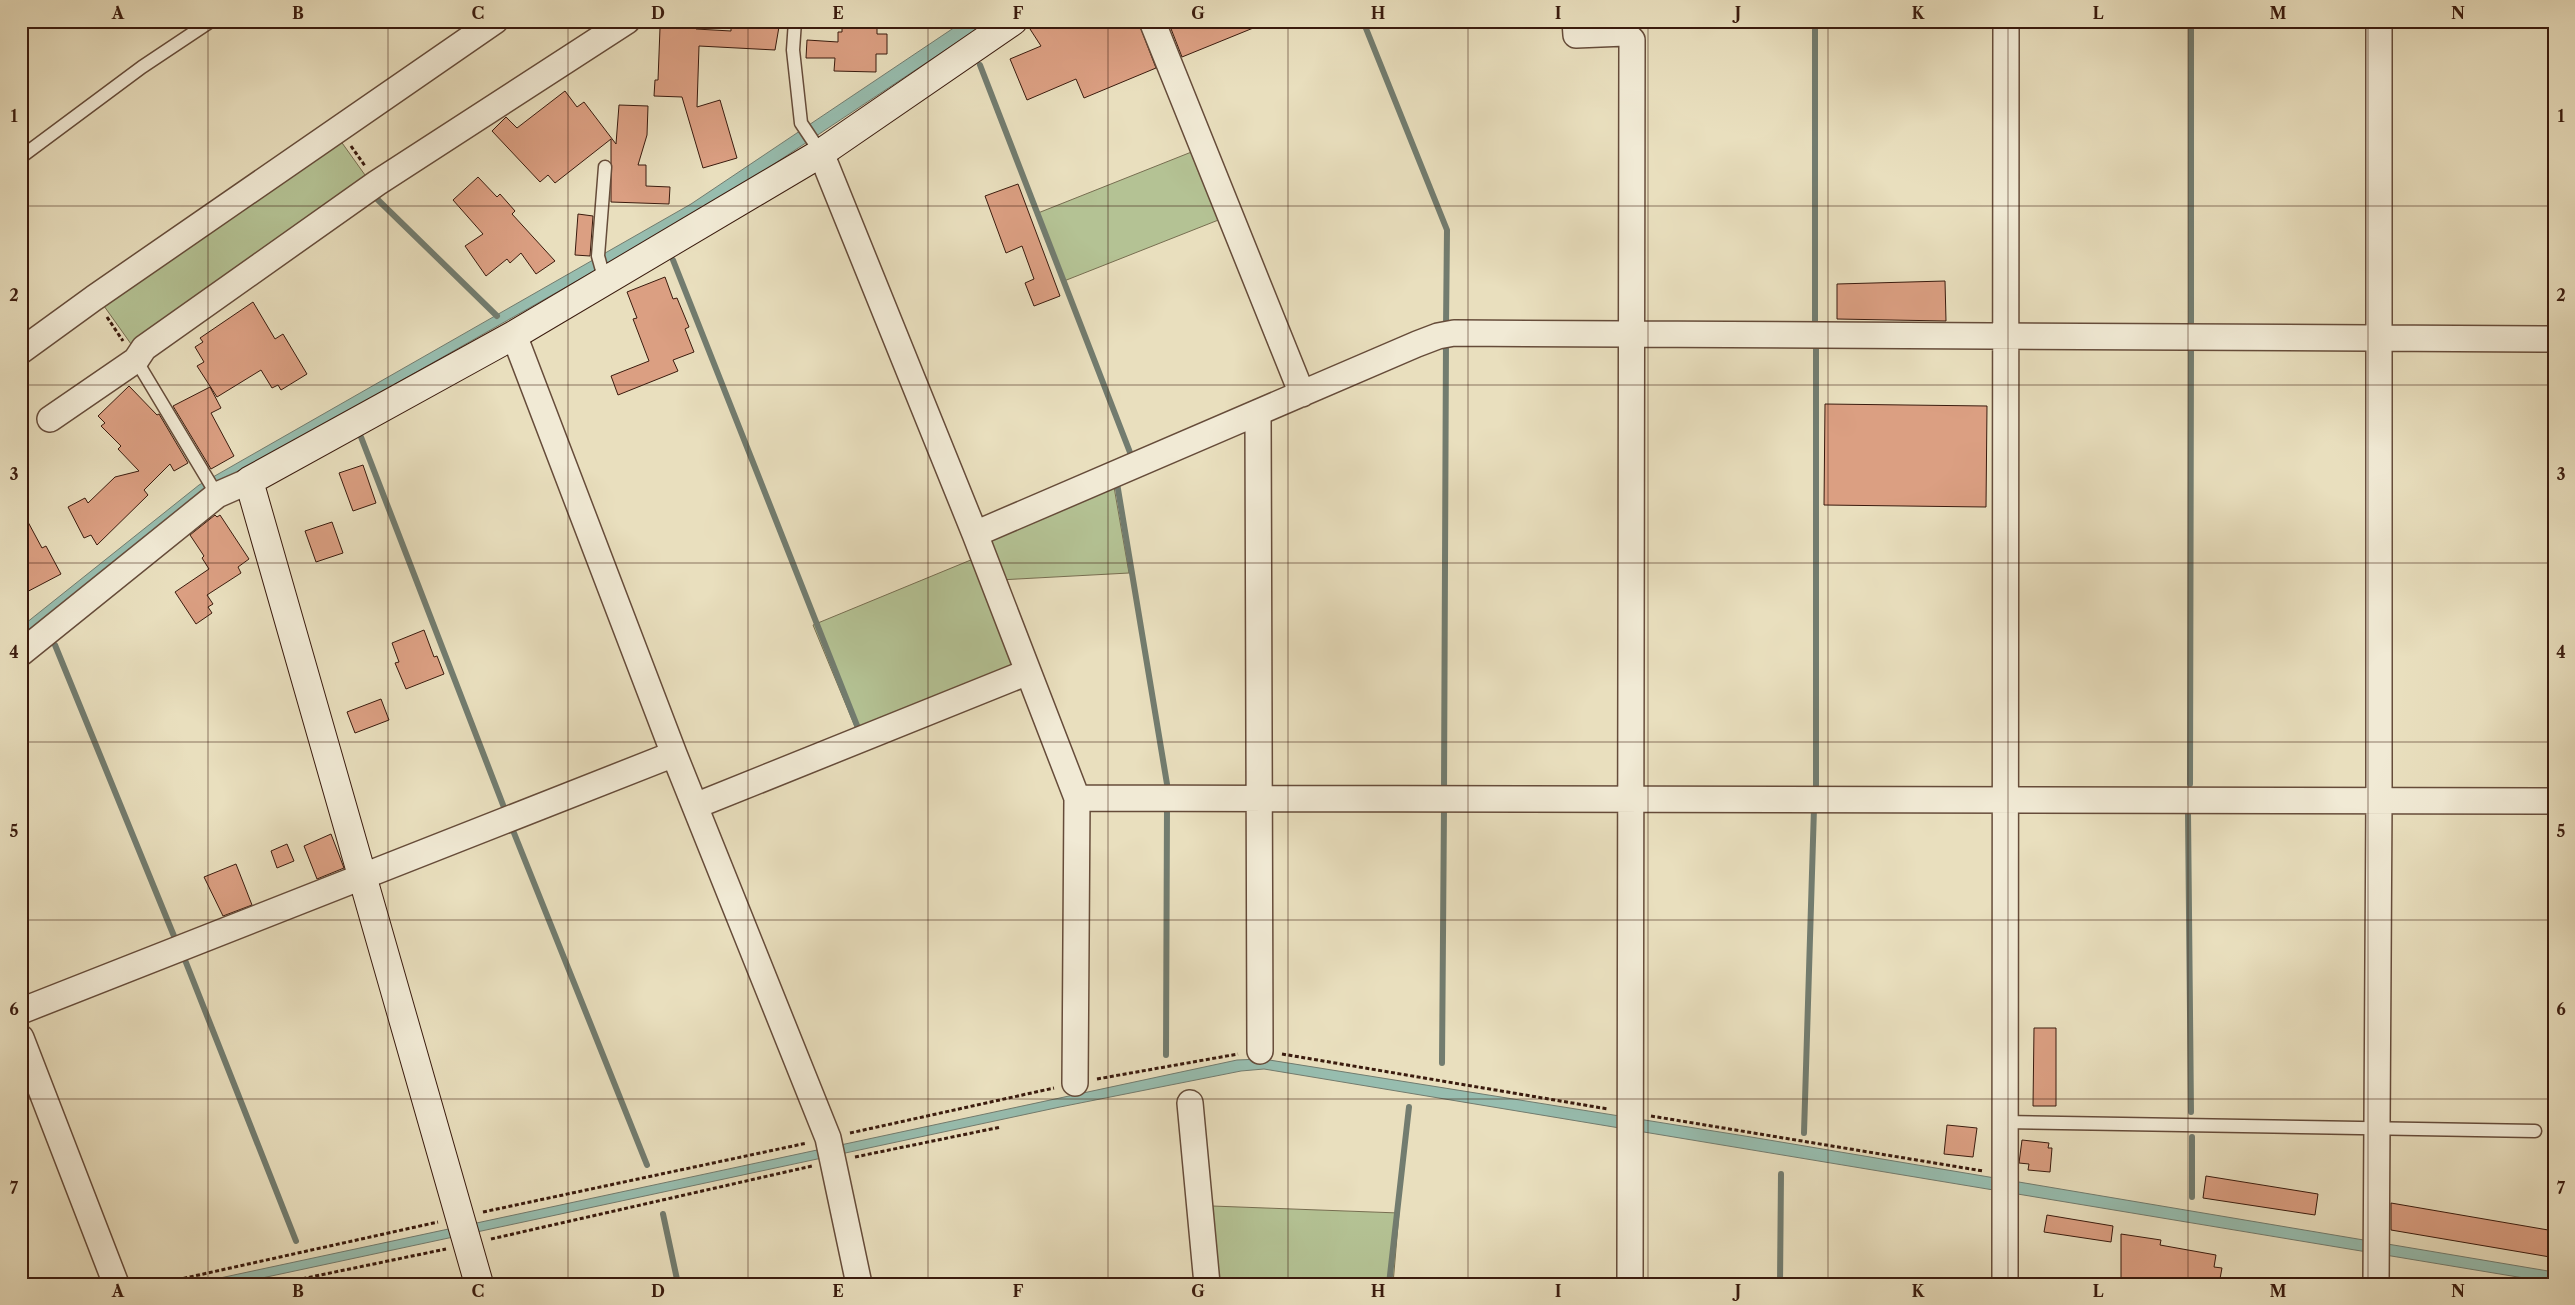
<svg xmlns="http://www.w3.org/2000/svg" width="2575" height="1305" viewBox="0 0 2575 1305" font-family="'Libre Caslon Text',serif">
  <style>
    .green { fill: #b4c294; stroke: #776e51 }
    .water { fill: #97bdaf; stroke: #727c6f }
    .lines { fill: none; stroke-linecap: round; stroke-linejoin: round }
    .stream { stroke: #727c6f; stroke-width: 6 }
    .building { fill: #db9f82; stroke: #3a1b0e }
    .lane-casing { stroke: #664c3a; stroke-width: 15 }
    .street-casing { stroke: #664c3a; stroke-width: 28 }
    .secondary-casing { stroke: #3a1b0e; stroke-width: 30 }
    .path { stroke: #3a1b0e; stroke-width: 3; stroke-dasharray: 4 2.5; stroke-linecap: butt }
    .lane { stroke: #f1ead5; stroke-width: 12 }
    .street { stroke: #f1ead5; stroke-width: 25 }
    .secondary { stroke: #f1ead5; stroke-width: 28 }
    .grid { fill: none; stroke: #3a1b0e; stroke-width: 1; stroke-opacity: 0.55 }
    .neatline { fill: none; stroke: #3a1b0e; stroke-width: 2 }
    .grid-label { font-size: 16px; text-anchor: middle; font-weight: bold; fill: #3a1b0e }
  </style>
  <rect width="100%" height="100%" fill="#e9dfbe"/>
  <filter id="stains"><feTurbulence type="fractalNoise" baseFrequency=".004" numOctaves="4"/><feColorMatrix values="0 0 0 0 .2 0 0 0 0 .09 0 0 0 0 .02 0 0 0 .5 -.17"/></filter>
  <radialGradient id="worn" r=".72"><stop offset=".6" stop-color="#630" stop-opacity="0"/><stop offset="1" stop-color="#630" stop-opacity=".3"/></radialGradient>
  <path class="green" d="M340,140L370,182L136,351L104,306Z
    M1199,149L1226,217L1064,281L1038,213Z
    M1113,481L1129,573L999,580L984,538Z
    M978,557L1019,664L856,729L813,625Z
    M1212,1206L1399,1213L1393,1284H1220Z"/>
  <path class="water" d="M964,21H989L723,198L219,484L21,639V627L199,485L691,204Z
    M1263,1059L1751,1137L2554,1272V1283L1264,1069L1241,1071L1060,1107L234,1284H192L1237,1060Z"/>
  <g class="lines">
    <path class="stream" d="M1363,21L1447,230L1446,327
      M980,65L1131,455
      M376,198L497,316
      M673,260L860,733
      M1815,330V21
      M2191,330V21
      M361,437L505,810
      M1117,483L1167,784
      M55,645L176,941
      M2190,784L2191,348
      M1444,790L1446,340
      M1816,793V344
      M2188,813L2191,1112
      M510,823L647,1165
      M185,960L296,1241
      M1166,1055L1167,806
      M1442,1063L1444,808
      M1804,1133L1814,808
      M2192,1197V1137
      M663,1214L678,1284
      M1389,1284L1409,1107
      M1780,1284L1781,1174"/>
  </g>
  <path class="building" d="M676,21H696V29L731,31V21H780L775,50L699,46L697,107L720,100L737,158L703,168L682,97L654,96L655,80H658L660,28H676Z
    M842,21H877V34H887V54H876V72L834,71L835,58H806L807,40L838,42V32H842Z
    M1042,21H1138L1156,68L1084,98L1076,79L1027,100L1010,59L1041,46L1030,29Z
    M1168,21H1268V22L1182,57Z
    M565,91L577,107L584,102L616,144L619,105L648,106L647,135L638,165H646V186L670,187L669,204L611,202V139L555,183L548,175L540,182L492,131L506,117L517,128Z
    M478,177L497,197L500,194L515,211L512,214L555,261L536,274L521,253L510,263L507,259L486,276L465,246L483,234L453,200Z
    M1018,184L1060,296L1034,306L1025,283L1034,279L1022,246L1006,253L985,196Z
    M578,214L593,216L590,256L575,255Z
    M665,277L673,299L677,298L689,327L685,329L694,352L673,360L678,371L618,395L611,376L649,361L633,319L637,318L627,292Z
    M1945,281L1946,321L1837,319V284Z
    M253,302L275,339L283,334L307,374L281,390L278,385L272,388L261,370L217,397L197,366L204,362L195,347L203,342L200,338Z
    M129,386L157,415L159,414L188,463L174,471L170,464L144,490L148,495L97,545L91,535L84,538L68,507L85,498L88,503L115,477L139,471L118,449L121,446L101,426L105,423L98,416Z
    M210,387L221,408L211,413L234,456L211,469L173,406Z
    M1825,404L1987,406L1986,507L1824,505Z
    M363,465L376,503L353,511L339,473Z
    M21,509L42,548L46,546L61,574L21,595Z
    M215,515L217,517L220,515L249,559L238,567L241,573L207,595L213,604L208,607L212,613L196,624L175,592L209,569L202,558L204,556L190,535Z
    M332,522L343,553L316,562L305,531Z
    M424,630L434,657L437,656L444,674L406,689L395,663L399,662L392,643Z
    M381,699L389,720L355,733L347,712Z
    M331,834L344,868L317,879L304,846Z
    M287,844L294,861L277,868L271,851Z
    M236,864L252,905L223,916L204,877Z
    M2034,1028H2056V1106H2033Z
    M1947,1125L1977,1128L1973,1157L1944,1154Z
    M2022,1140L2049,1143L2048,1148H2052L2050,1172L2028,1170L2029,1164L2019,1163Z
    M2206,1176L2318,1194L2315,1215L2203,1198Z
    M2391,1203L2554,1231L2550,1257L2391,1230Z
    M2047,1215L2113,1226L2111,1242L2044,1232Z
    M2121,1234L2161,1240L2160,1245L2216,1255L2214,1267L2222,1268L2219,1284H2121Z"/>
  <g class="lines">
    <g class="lane-casing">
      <path id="lane" d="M795,21L793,50L801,123L821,153
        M21,157L142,67L211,21
        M605,281L598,256L605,167
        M136,360L217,495
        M2004,1122L2535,1131"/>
    </g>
    <g class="street-casing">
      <path id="street" d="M1152,21L1302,394
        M1575,21L1576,35L1625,33L1632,40L1630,1284
        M821,153L975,534L1077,798L1075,1083
        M514,335L674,754L828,1138L859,1284
        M21,351L94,298L495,21
        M1258,413L1260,1051
        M50,419L136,360L144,348L377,183L627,21
        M975,534L1417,344L1438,336L1454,333L2554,339
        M21,653L217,495L249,481
        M1077,798L2554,801
        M695,806L1028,672
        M21,1011L674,754
        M21,1038L116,1284
        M1190,1103L1207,1284
        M2005,1284L2006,21
        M2376,1284L2379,801V21"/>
    </g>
    <g class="secondary-casing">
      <path id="secondary" d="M479,1284L249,481L514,335L821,153L1013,21"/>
    </g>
    <path class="path" d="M351,146L365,166
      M107,317L123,341
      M1282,1054L1608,1109
      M1097,1079L1238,1054
      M1651,1116L1983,1171
      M850,1133L1054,1088
      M855,1157L1001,1127
      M483,1212L807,1143
      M491,1239L812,1166
      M158,1284L438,1222
      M277,1284L446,1249"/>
    <use href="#lane" class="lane"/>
    <use href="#street" class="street"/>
    <use href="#secondary" class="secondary"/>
  </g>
  <path class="grid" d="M208,21V1284M388,21V1284M568,21V1284M748,21V1284M928,21V1284M1108,21V1284M1288,21V1284M1468,21V1284M1648,21V1284M1828,21V1284M2008,21V1284M2188,21V1284M2368,21V1284M21,206H2554M21,385H2554M21,563H2554M21,742H2554M21,920H2554M21,1099H2554"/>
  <rect width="2575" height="1305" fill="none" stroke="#e9dfbe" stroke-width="55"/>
  <rect x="28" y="28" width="2520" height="1250" class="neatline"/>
  <g class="grid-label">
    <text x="118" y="19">A</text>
    <text x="298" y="19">B</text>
    <text x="478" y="19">C</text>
    <text x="658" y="19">D</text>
    <text x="838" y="19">E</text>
    <text x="1018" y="19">F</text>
    <text x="1198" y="19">G</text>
    <text x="1378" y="19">H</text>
    <text x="1558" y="19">I</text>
    <text x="1738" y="19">J</text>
    <text x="1918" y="19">K</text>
    <text x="2098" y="19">L</text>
    <text x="2278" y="19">M</text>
    <text x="2458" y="19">N</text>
    <text x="14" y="122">1</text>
    <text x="2561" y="122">1</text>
    <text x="14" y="301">2</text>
    <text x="2561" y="301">2</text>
    <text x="14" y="480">3</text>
    <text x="2561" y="480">3</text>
    <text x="14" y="658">4</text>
    <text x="2561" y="658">4</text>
    <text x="14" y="837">5</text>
    <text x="2561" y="837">5</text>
    <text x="14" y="1015">6</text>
    <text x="2561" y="1015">6</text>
    <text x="14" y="1194">7</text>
    <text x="2561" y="1194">7</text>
    <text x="118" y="1297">A</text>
    <text x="298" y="1297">B</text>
    <text x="478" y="1297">C</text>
    <text x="658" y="1297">D</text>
    <text x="838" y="1297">E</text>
    <text x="1018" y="1297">F</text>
    <text x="1198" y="1297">G</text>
    <text x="1378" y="1297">H</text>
    <text x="1558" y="1297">I</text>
    <text x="1738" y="1297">J</text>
    <text x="1918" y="1297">K</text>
    <text x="2098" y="1297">L</text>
    <text x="2278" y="1297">M</text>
    <text x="2458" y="1297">N</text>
  </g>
  <rect width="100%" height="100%" filter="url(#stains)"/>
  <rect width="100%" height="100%" fill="url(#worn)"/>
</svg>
